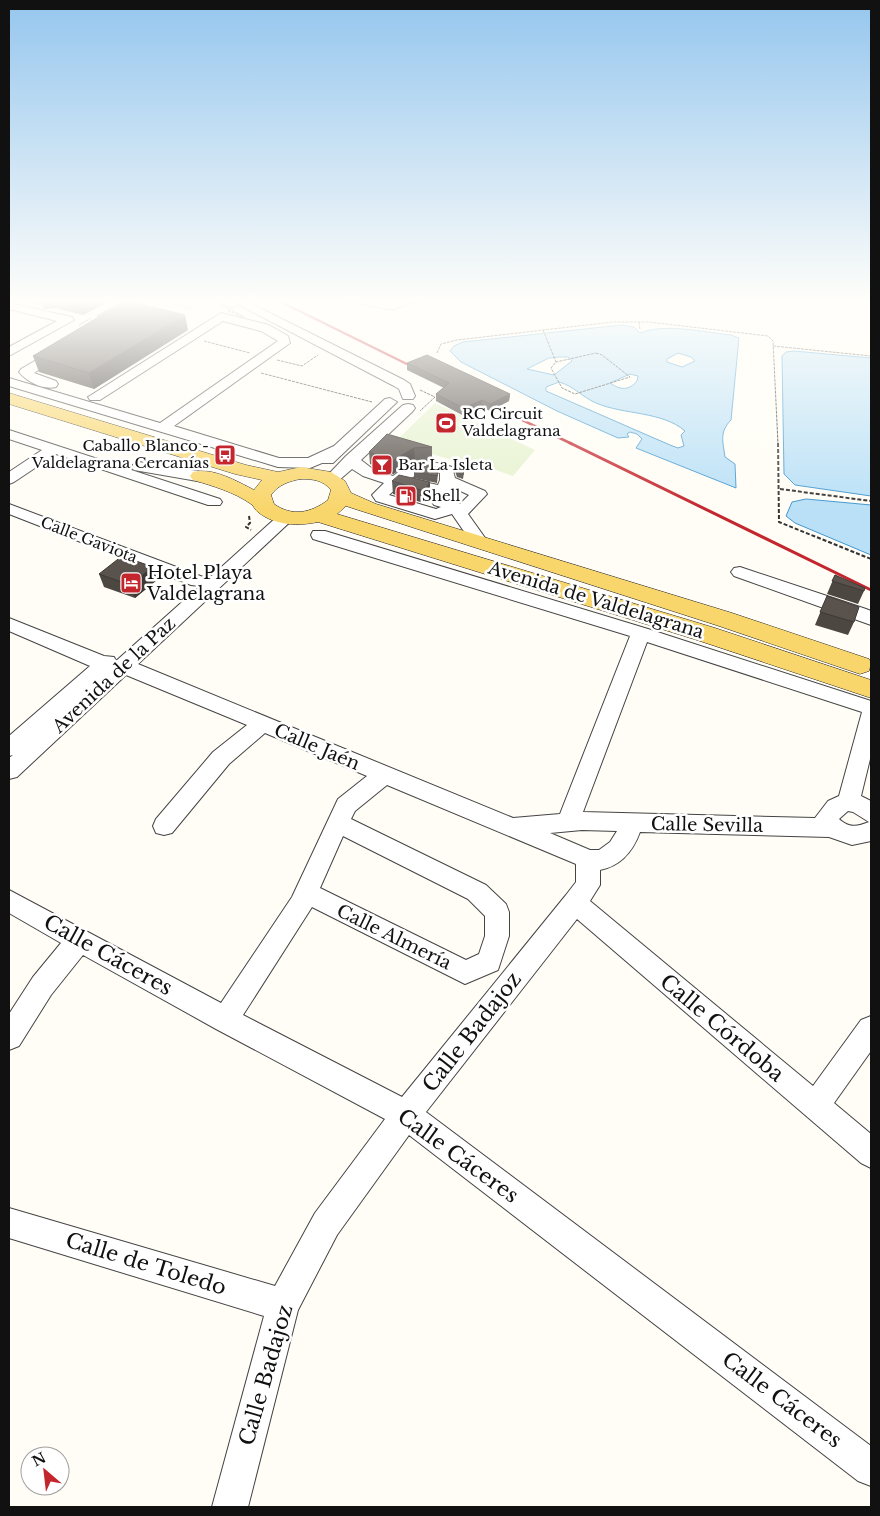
<svg xmlns="http://www.w3.org/2000/svg" width="880" height="1516" viewBox="0 0 880 1516" font-family="'Libre Baskerville',serif">
  <style>
    .pitch { fill: #e6f2cf }
    .water { fill: #b9e0f7; stroke: #3f96cf; fill-rule: evenodd }
    .lines { fill: none; stroke-linecap: round; stroke-linejoin: round }
    .minor-casing { stroke: #444; stroke-width: 2 }
    .major-casing { stroke: #222; stroke-width: 1 }
    .path-far1 { stroke: #333; stroke-width: 1; stroke-dasharray: 3 1; stroke-linecap: butt }
    .path { stroke: #333; stroke-width: 2; stroke-dasharray: 4 2; stroke-linecap: butt }
    .minor { fill: #fff; fill-rule: evenodd }
    .major { fill: #f9d66b; fill-rule: evenodd }
    .rail-far1 { stroke: #c4262e; stroke-width: 2.5 }
    .rail { stroke: #c4262e; stroke-width: 3 }
    .path-bridge { stroke: #333; stroke-width: 1; stroke-dasharray: 3 1; stroke-linecap: butt }
    .wall { fill: #4d4742 }
    .shaded-wall { fill: #3f3936 }
    .building { fill: #5a524d; stroke: #3f3936 }
    .labels { text-anchor: middle; stroke-width: 5; stroke-linejoin: round; paint-order: stroke }
    .far-poi-label { font-size: 15px; fill: #111; stroke: #fff; text-anchor: start }
    .far-street-label { font-size: 15px; fill: #111; stroke: #fff }
    .poi-label { font-size: 18px; fill: #111; stroke: #fff; text-anchor: start }
    .street-label { font-size: 18px; fill: #111; stroke: #fff }
    .near-street-label { font-size: 21px; fill: #111; stroke: #fff }
  </style>
  <rect width="100%" height="100%" fill="#fffdf5"/>
  <path class="pitch" d="M156,299H194L206,302L191,311L151,301Z
    M435,403L535,450L513,476L471,461L459,462L394,443Z"/>
  <path class="water" d="M622,325L634,327L640,333C664,323 703,332 731,335L739,338L731,420C719,432 723,442 725,457L735,464L736,488L636,448L642,439L637,434L630,432L627,434L629,437L618,438L557,411L461,362L450,351L454,346L463,342ZM678,353L691,357L695,361L682,367L667,362V359ZM560,357H568L572,361L554,375L527,369L549,358ZM630,374L638,376L637,381C629,391 620,390 610,383ZM559,382C574,386 582,397 596,403C624,415 662,411 685,431L681,435L684,446L678,448L670,445L546,391V387Z
    M794,351L871,358V496L795,485L784,474L782,356L786,352Z
    M806,499L871,505V555L795,523L786,516L792,502Z"/>
  <g class="lines">
    <g class="minor-casing">
      <path id="minor" d="M127,299H141L108,319H100L98,316Z
        M228,299H242L404,380L410,384L415,396L413,399H403L399,389L394,386Z
        M9,303L72,317L74,320L9,356V347L57,321L9,309Z
        M221,313L269,325L288,336L290,343L174,426L279,458H308L334,446L385,399L390,398L397,402L333,463H322L310,468L278,467L9,386V378L160,423L278,341L261,331L223,321L100,400H90L88,397Z
        M62,345L68,349L66,352L34,373L56,381L58,384L56,387C43,390 27,382 19,372L21,369Z
        M408,404L413,405L415,408L413,411L361,460L374,470L393,476C419,456 423,459 452,467L455,478L485,491L487,494L468,514L488,542L486,546H474L452,514L435,519L376,501L372,495L384,483L363,476L352,469L337,482L332,484L324,479L346,456L403,405ZM428,469L440,473V480L438,485L409,479ZM399,486L433,493L430,499L434,505L441,507L436,509L389,495ZM452,487L469,495L460,504L458,502L446,499Z
        M9,430L220,499L222,502L220,505H208L56,454L14,482L9,484V472L42,450L9,439Z
        M139,462L203,472L211,477L203,482L134,470L131,467L134,464Z
        M9,504L203,577L206,581L279,515H291L293,518L291,521L138,664L513,818L560,814L630,636L313,539L311,535L313,531H325L648,629L871,701V755L861,796L871,801V841L852,845L829,837L640,832C633,851 621,866 600,870V885L590,901L813,1086L861,1020L871,1016V1051L834,1103L871,1134V1168L861,1163L577,919L426,1112L871,1446V1486L858,1481L409,1135L337,1235L298,1310L248,1507H212L264,1316L9,1238V1208L275,1286L315,1213L385,1119L216,1029L83,955L51,995L19,1046L9,1050V1014L33,977L61,943L9,913V890L221,1003L292,897L338,799L367,776L265,733L229,764L172,833L164,835L156,833L153,826L156,819L213,752L247,725L126,675L17,777L9,779V758L13,755L9,756V736L90,666L9,631V618L104,656L114,657L116,661L200,586L191,585L9,514ZM647,642L862,712L839,796L828,801L815,818L583,812ZM387,785L576,864V882L566,895L402,1097L243,1015L312,907L465,984L498,970L509,936V912L506,904L486,885L351,819L355,811ZM848,811L853,812L869,822C857,827 849,828 839,819ZM582,830L617,831L610,842L599,850H590L550,833ZM343,836L468,899L485,916V936L479,954L466,960L320,888Z
        M740,567L866,609L871,611V625L734,576L731,572L734,568Z"/>
    </g>
    <g class="major-casing">
      <path id="major" d="M9,393L246,465L278,472L301,467L331,472L345,481L351,493L376,504L732,613L869,659L871,663L869,671L860,674L716,625L346,506L337,514L715,628L871,680V698L697,640L318,522C299,526 275,526 258,512C255,510 254,506 251,504C234,492 213,486 193,480L190,476L193,472C212,467 237,481 254,490L262,480L235,474L9,404ZM301,479C313,479 323,480 331,490L328,500C311,513 292,517 274,504L271,495C278,485 289,481 301,479Z"/>
    </g>
    <path class="path-far1" d="M327,299L392,310L410,304L449,299
      M639,322L640,330
      M79,325L91,318
      M543,330L556,362
      M204,341L250,353
      M773,346L871,356
      M437,353L441,344L457,340L613,322H649L768,336L773,341L778,444
      M596,353L602,355L630,377L575,394L562,388L551,368L556,362Z
      M277,360L302,366L318,355
      M261,373L372,402
      M420,390L435,397L420,411"/>
    <path class="path" d="M778,443L779,522L871,559
      M780,489L871,501
      M249,516L250,523L246,527L251,530"/>
    <use href="#minor" class="minor"/>
    <use href="#major" class="major"/>
    <path class="rail-far1" d="M275,299L419,370
      M485,402L572,444"/>
    <path class="rail" d="M570,443L871,590"/>
    <path class="path-bridge" d="M228,311L244,317L216,302L232,308L257,299"/>
  </g>
  <path class="wall" d="M16,299H105L106,303L83,315L55,308L44,309L43,305Z
    M188,330L94,389L39,372L33,356Z
    M407,363L510,394L509,401L490,411L482,407L462,415L436,401V394L444,388L407,370Z
    M387,434L432,447V460L415,461L393,474L370,464L369,452Z
    M454,464L465,465L463,479L457,477L454,468Z
    M414,472L438,474L437,483L414,478Z
    M392,481L430,482V494L424,503L393,494Z
    M153,567L157,580L135,598L104,587L99,574Z
    M835,575L864,591L858,604L827,594Z
    M827,596L854,622L848,635L815,625Z"/>
  <path class="shaded-wall" d="M41,299H52L55,308L44,309Z
    M90,299H105L106,303L83,315L80,304Z
    M185,315L188,330L94,389L89,373Z
    M510,394L509,401L490,411V404Z
    M482,400V407L462,415L463,408Z
    M414,448L415,461L393,474L392,461Z
    M430,482V494L424,503V491Z
    M153,567L157,580L135,598L130,585Z"/>
  <path class="building" d="M59,299H90L80,304Z
    M129,301L185,315L89,373L33,356L122,303Z
    M427,355L510,394L490,404L482,400L463,408L436,394L449,383L407,363Z
    M387,434L432,447L414,448L392,461L369,452Z
    M454,464L465,465L463,475L457,472Z
    M428,465L438,468L437,476L414,472Z
    M399,475L430,482L424,491L392,481Z
    M122,556L153,567L130,585L99,574Z
    M835,575L865,588L864,591L832,581Z
    M827,596L859,607L854,622L820,612Z"/>
  <linearGradient id="sky" x2="0" y2="1"><stop stop-color="#95c6ee"/><stop offset="0.59" stop-color="#fffefa"/><stop offset="1" stop-color="#fffefa" stop-opacity="0"/></linearGradient>
  <rect width="880" height="511" fill="url(#sky)"/>
  <defs>
    <g id="stadium-square" transform="scale(1.125)"><rect x="-9" y="-9" width="18" height="18" rx="4" fill="#c4262e" stroke="#fff"/><path d="M0-5a6.5 5 0 1 0 0 10a6.5 5 0 1 0 0-10ZM-3.5-1.8h7v3.6h-7Z" fill="#fff"/></g>
    <g id="bus-square" transform="scale(1.125)"><rect x="-9" y="-9" width="18" height="18" rx="4" fill="#c4262e" stroke="#fff"/><path d="M-5-6H5V4H4V6H2V4H-2V6H-4V4H-5ZM-3.5-4V0h7V-4ZM-3.5 1.2v1.5H-2V1.2ZM2 1.2v1.5H3.5V1.2Z" fill="#fff"/></g>
    <g id="bar-square" transform="scale(1.125)"><rect x="-9" y="-9" width="18" height="18" rx="4" fill="#c4262e" stroke="#fff"/><path d="M-6-5H6L.8 .8V4.5H3.5V6h-7V4.5H-.8V.8Z" fill="#fff"/></g>
    <g id="fuel-square" transform="scale(1.125)"><rect x="-9" y="-9" width="18" height="18" rx="4" fill="#c4262e" stroke="#fff"/><path d="M-5.5-6h7V0h2V4h1.3V-2.5L3-4.5l.8-.8L6-3V5H2.5V1h-1V6h-7ZM-4.2-4.7v3.2H.2V-4.7Z" fill="#fff"/></g>
    <g id="hotel-square" transform="scale(1.125)"><rect x="-9" y="-9" width="18" height="18" rx="4" fill="#c4262e" stroke="#fff"/><path d="M-6-4.5h1.5V1H6V5H4.5V3h-9V5H-6ZM-4 0a1.8 1.8 0 1 1 3.6 0ZM.5 0V-2.5h3Q6-2.5 6 0Z" fill="#fff"/></g>
  </defs>
  <g fill-rule="evenodd">
    <use href="#stadium-square" x="446" y="423"/>
    <use href="#bus-square" x="225" y="455"/>
    <use href="#bar-square" x="382" y="465"/>
    <use href="#fuel-square" x="406" y="496"/>
    <use href="#hotel-square" x="131" y="583"/>
  </g>
  <g class="labels">
    <g class="far-poi-label">
      <text x="462" y="419">RC Circuit<tspan x="462" dy="17">Valdelagrana</tspan></text>
      <text x="209" y="451" text-anchor="end">Caballo Blanco -<tspan x="209" dy="17">Valdelagrana Cercanías</tspan></text>
      <text x="398" y="470">Bar La Isleta</text>
      <text x="422" y="501">Shell</text>
    </g>
    <g class="far-street-label">
      <text transform="translate(89 540) rotate(21)" y="5">Calle Gaviota</text>
    </g>
    <g class="poi-label">
      <text x="147" y="579">Hotel Playa<tspan x="147" dy="21">Valdelagrana</tspan></text>
    </g>
    <g class="street-label">
      <text transform="translate(596 600) rotate(17)" y="6">Avenida de Valdelagrana</text>
      <text transform="translate(114 675) rotate(-43)" y="6">Avenida de la Paz</text>
      <text transform="translate(317 747) rotate(23)" y="6">Calle Jaén</text>
      <text transform="translate(707 825) rotate(1)" y="6">Calle Sevilla</text>
      <text transform="translate(394 937) rotate(26)" y="6">Calle Almería</text>
    </g>
    <g class="near-street-label">
      <text transform="translate(108 955) rotate(29)" y="7">Calle Cáceres</text>
      <text transform="translate(722 1028) rotate(40)" y="7">Calle Córdoba</text>
      <text transform="translate(472 1032) rotate(-52)" y="7">Calle Badajoz</text>
      <text transform="translate(458 1156) rotate(36)" y="7">Calle Cáceres</text>
      <text transform="translate(146 1264) rotate(17)" y="7">Calle de Toledo</text>
      <text transform="translate(266 1375) rotate(-74)" y="7">Calle Badajoz</text>
      <text transform="translate(782 1400) rotate(37)" y="7">Calle Cáceres</text>
    </g>
  </g>
  <rect width="880" height="1516" fill="none" stroke="#111111" stroke-width="20"/>
  <g transform="translate(45 1471) rotate(332)"><circle r="24" fill="#ffffff" stroke="#a0a0a0"/>
  <path d="M0-4L9 19L0 12L-9 19Z" fill="#c4262e"/>
  <text y="-8" font-size="14" font-weight="bold" text-anchor="middle" fill="#111111">N</text>
  </g>
</svg>
